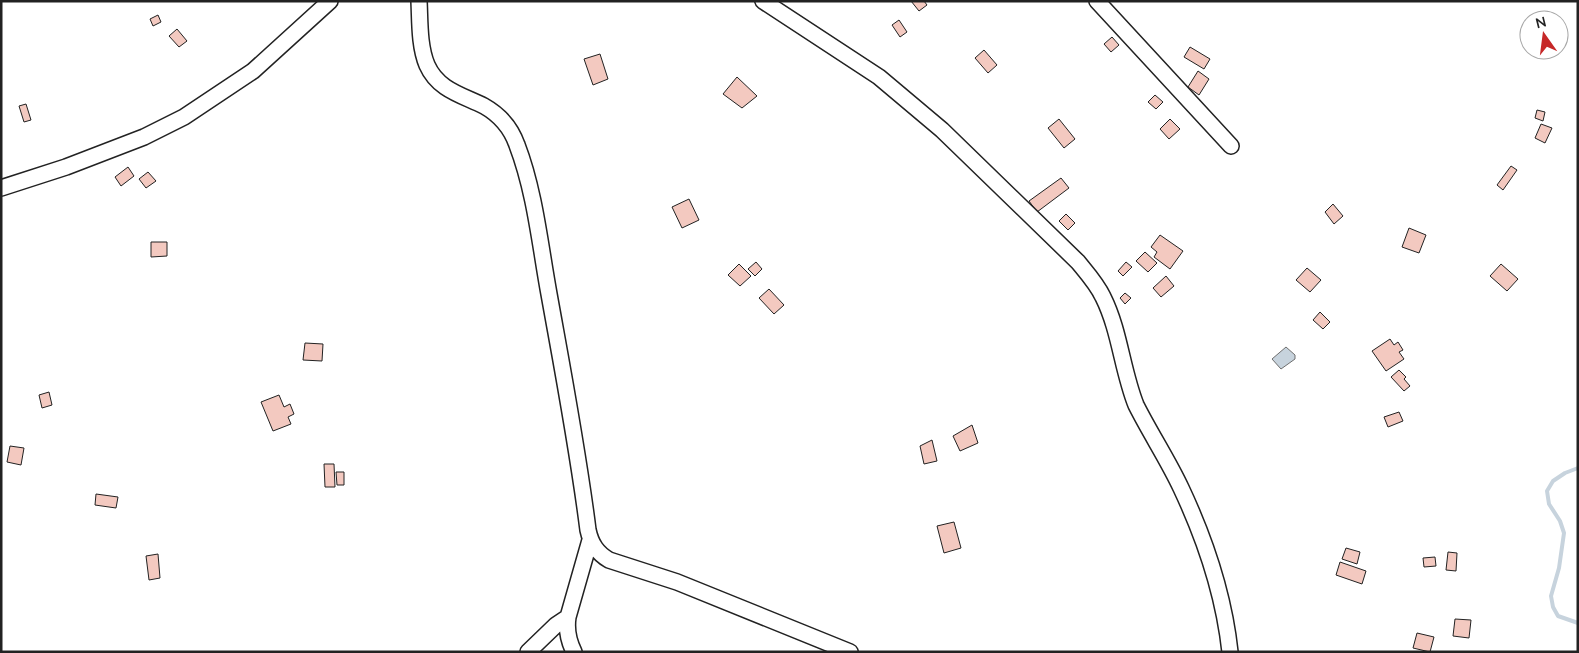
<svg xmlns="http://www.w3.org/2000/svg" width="1579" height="653" viewBox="0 0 1579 653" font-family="'Nunito Sans',sans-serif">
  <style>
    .water { fill: #c7d3dd; stroke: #6f6f6f }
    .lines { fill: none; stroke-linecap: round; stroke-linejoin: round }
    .stream { stroke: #c7d3dd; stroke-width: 4 }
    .building { fill: #f3c9c0; stroke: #222 }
    .minor-casing { stroke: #222; stroke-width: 18 }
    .minor { stroke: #fff; stroke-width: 15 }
  </style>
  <rect width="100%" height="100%" fill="#fff"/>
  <path class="water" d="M1286,347L1295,355V359L1281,369L1272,359Z"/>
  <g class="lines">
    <path class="stream" d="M1578,468L1565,473L1553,481L1547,491L1549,504L1560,521L1564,533L1559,568L1551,596L1553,607L1558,616L1578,623"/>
  </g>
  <path class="building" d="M911,1H924L927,5L919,11Z
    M158,15L161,22L153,26L150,19Z
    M899,20L907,32L900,37L892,25Z
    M177,29L187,41L179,47L169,36Z
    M1112,37L1119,45L1111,52L1104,44Z
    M1190,47L1210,59L1204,69L1184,57Z
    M984,50L997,65L988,73L975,58Z
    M600,54L608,79L593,85L584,59Z
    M1198,71L1209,79L1199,95L1188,87Z
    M737,77L757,96L742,108L723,94Z
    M1155,95L1163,102L1156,109L1148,102Z
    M26,104L31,120L24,122L19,106Z
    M1537,110L1545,112L1543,121L1535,118Z
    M1059,119L1075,139L1064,148L1048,128Z
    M1170,119L1180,129L1169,139L1160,129Z
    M1541,124L1552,128L1545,143L1535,138Z
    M1511,166L1517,170L1503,190L1497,185Z
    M128,167L134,176L121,186L115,177Z
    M148,172L156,181L146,188L139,179Z
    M1061,178L1069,188L1037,212L1029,201Z
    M689,199L699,220L682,228L672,207Z
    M1333,204L1343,216L1334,224L1325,212Z
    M1066,214L1075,223L1068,230L1059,221Z
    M1409,228L1426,235L1419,253L1402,247Z
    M1160,235L1183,251L1170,269L1154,257L1157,252L1151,247Z
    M151,242H167V256L151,257Z
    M1145,252L1157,263L1148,272L1136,261Z
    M756,262L762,269L755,276L748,269Z
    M1126,262L1132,267L1123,276L1118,271Z
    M739,264L751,276L740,286L728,275Z
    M1501,264L1518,279L1507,291L1490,276Z
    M1307,268L1321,280L1310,292L1296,280Z
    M1166,276L1174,286L1161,297L1153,288Z
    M769,289L784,305L774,314L759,298Z
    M1125,293L1131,298L1125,304L1120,298Z
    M1320,312L1330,322L1323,329L1313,320Z
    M1390,339L1394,345L1398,342L1403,350L1399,352L1404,359L1386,371L1372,351Z
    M305,343L323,344L322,361L303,360Z
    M1399,370L1406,377L1404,379L1410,386L1404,391L1391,377Z
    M49,392L52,405L42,408L39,395Z
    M279,395L284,407L290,404L294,414L288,417L291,424L273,431L261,402Z
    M1399,412L1403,421L1388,427L1384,417Z
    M972,425L978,443L960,451L953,436Z
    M932,440L937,461L924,464L920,446Z
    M10,446L24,448L21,465L7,462Z
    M324,464H334L335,487H325Z
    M336,472H344V485H337Z
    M96,494L118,497L116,508L95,505Z
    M954,522L961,548L944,553L937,526Z
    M1346,548L1360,552L1357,564L1342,559Z
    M1448,552L1457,553L1456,571L1446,570Z
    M158,554L160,578L149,580L146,556Z
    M1435,557L1436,566L1424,567L1423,558Z
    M1340,562L1366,571L1362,584L1336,575Z
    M1455,619L1471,620L1469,638L1453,636Z
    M1417,633L1434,637L1430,652L1413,648Z"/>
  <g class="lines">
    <g class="minor-casing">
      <path id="minor" d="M419,1C420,21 419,46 427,65C438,90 462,95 484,106C500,115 511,128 517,145C535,192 540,245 549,294C563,372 578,450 588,530C591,544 597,553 609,560L677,582L850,652
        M763,1L879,77L942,130L1078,262C1087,273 1097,284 1103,297C1120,331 1122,370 1136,405C1150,433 1168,460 1181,488C1205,539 1224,596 1230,652
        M1097,1L1231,146
        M1,188L66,167L144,137L184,117L253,71L330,1
        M528,652L556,625L568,617
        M574,652C568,640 566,630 568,617L590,540"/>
    </g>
    <use href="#minor" class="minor"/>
  </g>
  <rect width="1579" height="653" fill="none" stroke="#222222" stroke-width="5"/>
  <g transform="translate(1544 35) rotate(346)"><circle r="24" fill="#ffffff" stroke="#a7a7a7"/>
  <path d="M0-4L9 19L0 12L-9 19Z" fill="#c62828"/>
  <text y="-8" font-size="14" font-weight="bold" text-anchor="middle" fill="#222222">N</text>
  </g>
</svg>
